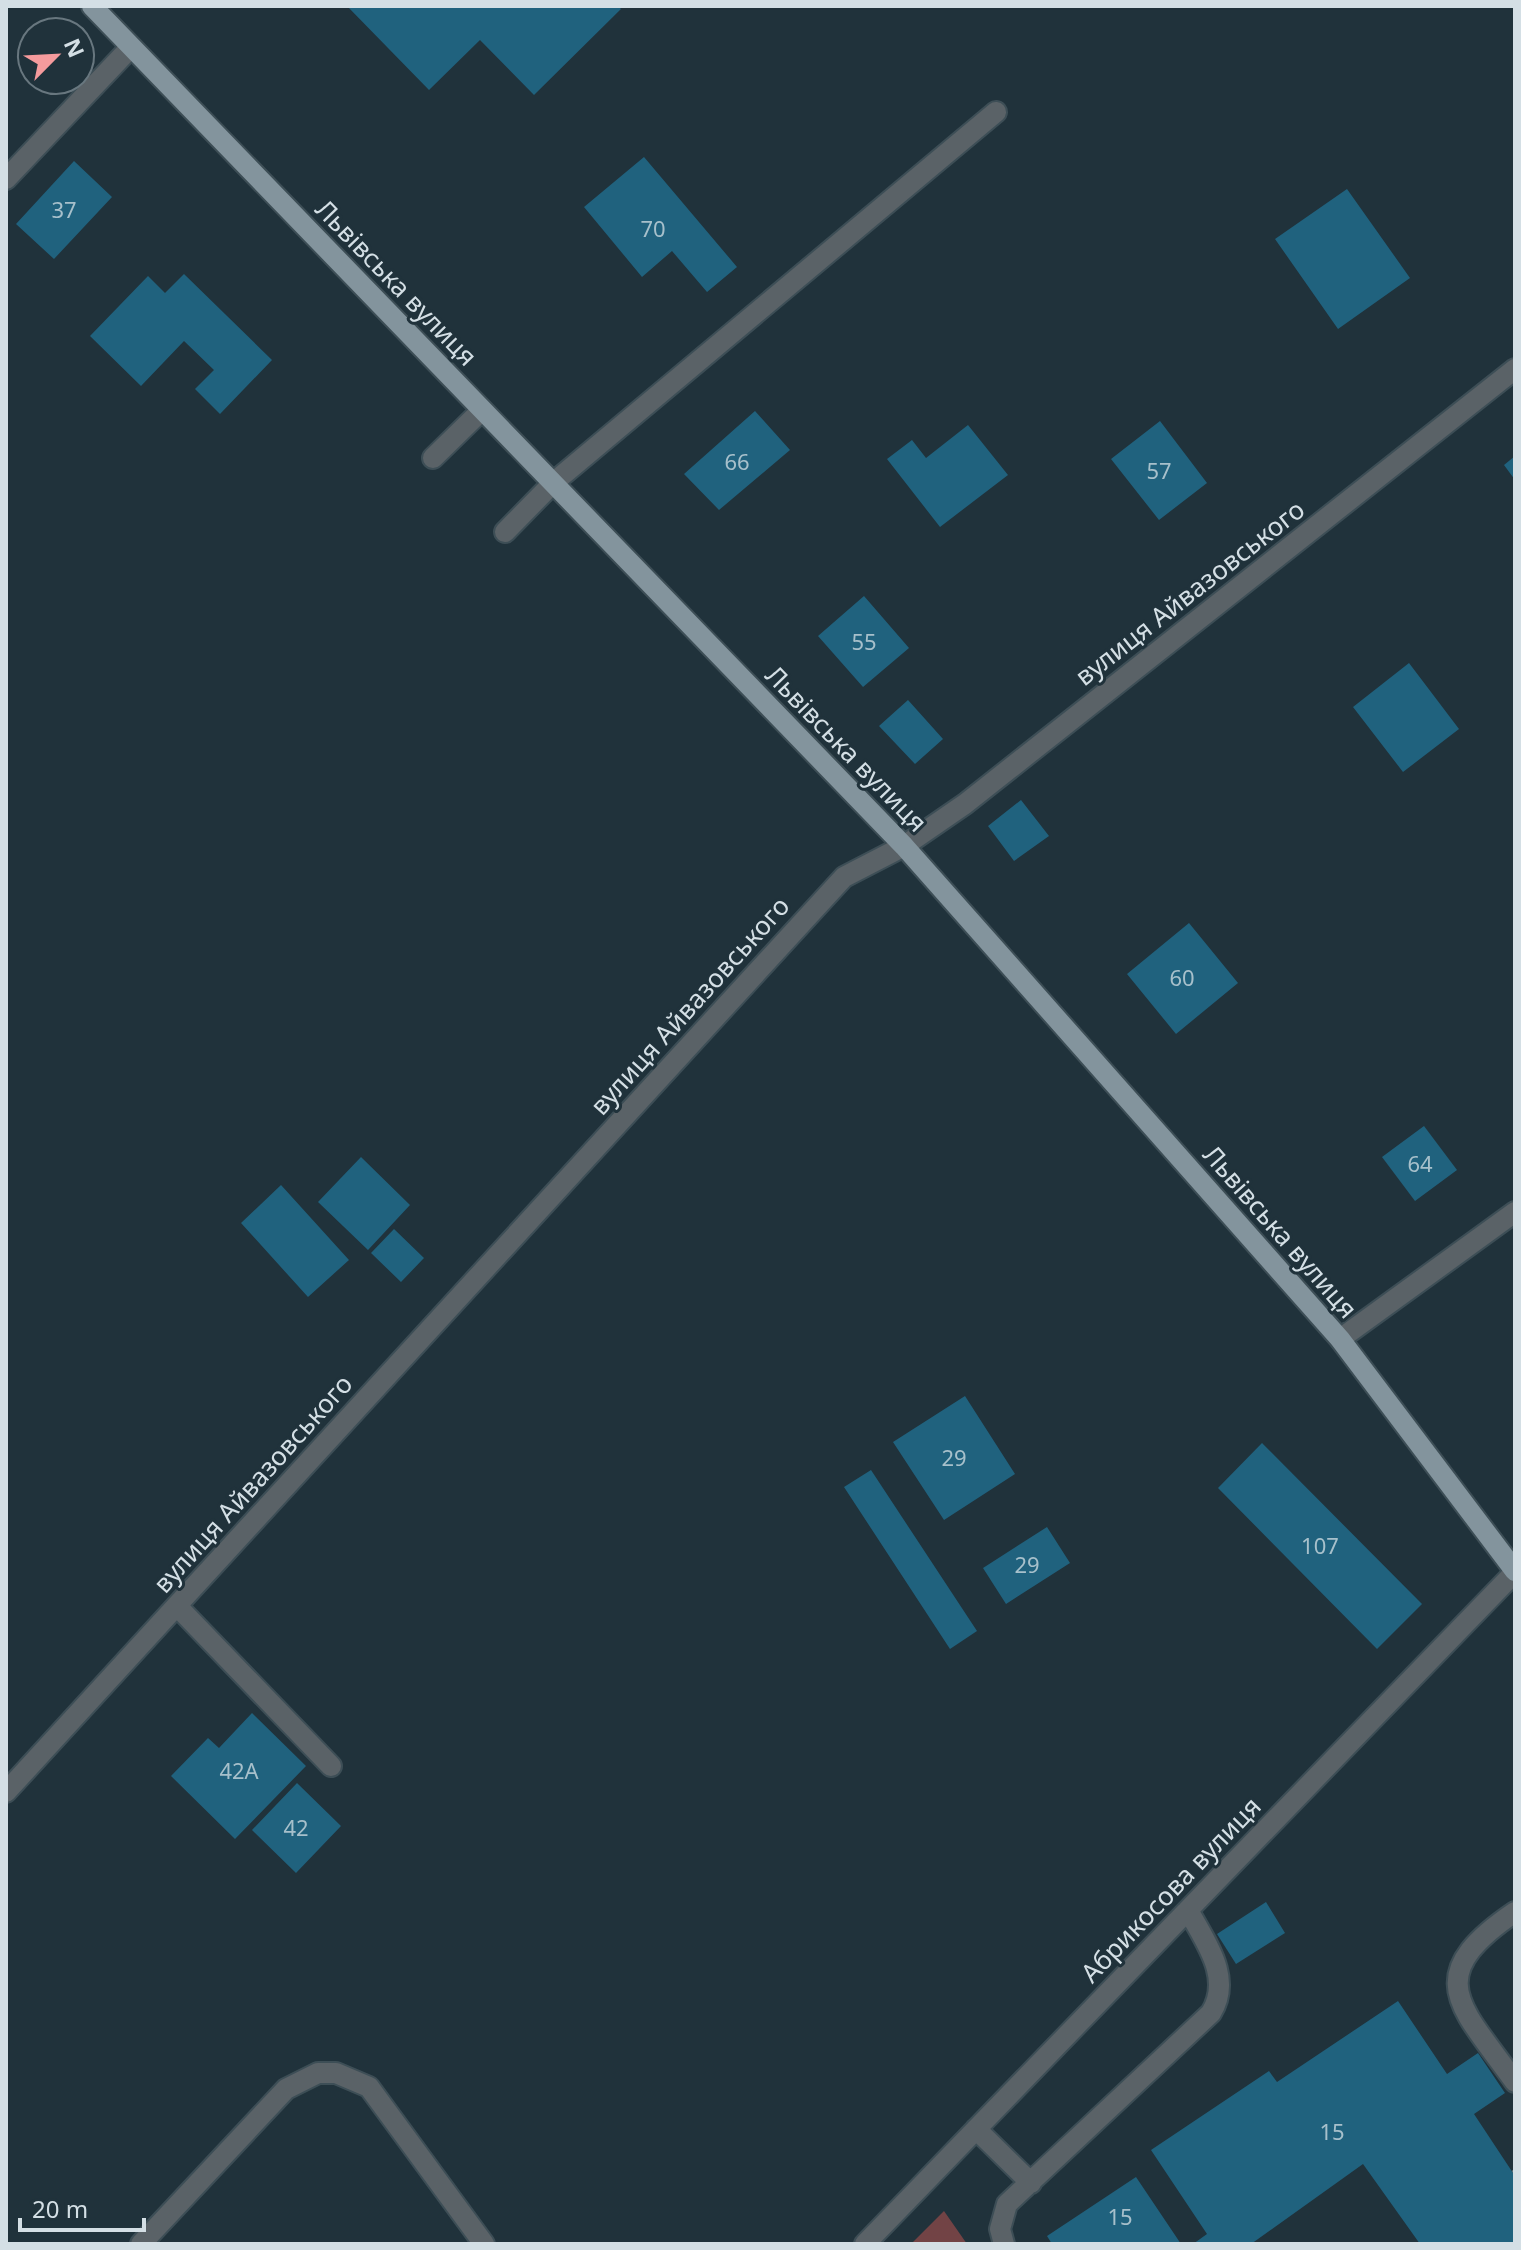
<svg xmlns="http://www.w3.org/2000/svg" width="1521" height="2250" viewBox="0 0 1521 2250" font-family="'Noto Sans',sans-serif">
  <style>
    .green { fill: #724345 }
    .building { fill: #20627e }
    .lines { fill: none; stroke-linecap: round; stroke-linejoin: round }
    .minor-casing { stroke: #3d4e56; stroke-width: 24 }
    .major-casing { stroke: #3d4e56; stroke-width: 24 }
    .path { stroke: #7c8b92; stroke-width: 5; stroke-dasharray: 6 4; stroke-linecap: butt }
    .minor { stroke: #5a6267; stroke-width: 20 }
    .major { stroke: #83949d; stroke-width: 20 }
    .labels { text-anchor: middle; stroke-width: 6; stroke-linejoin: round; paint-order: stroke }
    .number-label { font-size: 22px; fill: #a7c0cb }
    .street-label { font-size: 26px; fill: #d4dfe5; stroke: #20323b }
  </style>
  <rect width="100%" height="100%" fill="#20323b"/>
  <path class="green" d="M944,2211L967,2244H911Z"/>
  <path class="building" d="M347,6H618L621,9L534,95L480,40L429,90Z
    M644,157L737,267L707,292L672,251L642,277L584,207Z
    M74,161L112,197L54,259L16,224Z
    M1347,189L1410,278L1338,329L1275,239Z
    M184,274L272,360L220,414L195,389L214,370L184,341L141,386L90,336L148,276L165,293Z
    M755,411L790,450L719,510L684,474Z
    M1160,421L1207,483L1159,520L1111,459Z
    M968,425L1008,475L940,527L887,459L912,440L926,458Z
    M1515,456V480L1504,465Z
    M864,596L909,648L863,687L818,636Z
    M1409,663L1459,729L1403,772L1353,707Z
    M908,700L943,739L915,764L879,726Z
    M1021,800L1049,836L1014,861L988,826Z
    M1189,923L1238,983L1176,1034L1127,974Z
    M1424,1126L1457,1170L1415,1201L1382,1157Z
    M361,1157L410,1205L368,1250L318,1202Z
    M281,1185L349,1260L308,1297L241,1223Z
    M394,1229L424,1258L401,1282L371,1253Z
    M965,1396L1015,1474L944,1520L893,1442Z
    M1262,1443L1422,1604L1377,1649L1218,1488Z
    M871,1470L977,1631L950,1649L844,1487Z
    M1047,1527L1070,1563L1006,1604L983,1568Z
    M252,1713L306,1766L235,1839L171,1776L208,1738L219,1748Z
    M297,1783L341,1826L296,1873L252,1830Z
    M1266,1902L1285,1933L1236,1964L1217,1934Z
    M1398,2001L1447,2074L1478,2053L1505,2093L1474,2114L1515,2176V2244H1420L1363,2164L1251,2244H1193L1207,2234L1151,2150L1269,2071L1277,2082Z
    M1136,2177L1181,2244H1052L1047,2236Z"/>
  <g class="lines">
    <g class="minor-casing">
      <path id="minor" d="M6,179L131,47
        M433,458L482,410
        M505,532L553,483L996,112
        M1340,1339L1515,1212
        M177,1606L331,1766
        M6,1792L844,877L904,846L965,804L1515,369
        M1515,1912C1419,1977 1461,2006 1515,2082
        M976,2129L1031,2183
        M141,2244L286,2089L318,2073H336L369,2087L484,2244
        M865,2244L1515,1572
        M1004,2244L1000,2229L1007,2204L1211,2013C1233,1977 1205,1942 1188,1910"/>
    </g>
    <g class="major-casing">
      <path id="major" d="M92,6L904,846L1340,1339L1515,1571"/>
    </g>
    <path class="path" d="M1513,2173L1515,2172"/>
    <use href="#minor" class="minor"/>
    <use href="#major" class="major"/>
  </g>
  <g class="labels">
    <g class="number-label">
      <text x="64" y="218">37</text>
      <text x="653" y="237">70</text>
      <text x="737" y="470">66</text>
      <text x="1159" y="479">57</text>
      <text x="864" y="650">55</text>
      <text x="1182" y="986">60</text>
      <text x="1420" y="1172">64</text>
      <text x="954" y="1466">29</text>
      <text x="1320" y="1554">107</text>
      <text x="1027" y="1573">29</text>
      <text x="239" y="1779">42А</text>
      <text x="296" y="1836">42</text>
      <text x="1332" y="2140">15</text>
      <text x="1120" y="2225">15</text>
    </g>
    <g class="street-label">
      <text transform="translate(396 283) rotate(46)" y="9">Львівська вулиця</text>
      <text transform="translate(1190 593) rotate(-38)" y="9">вулиця Айвазовського</text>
      <text transform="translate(846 749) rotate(46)" y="9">Львівська вулиця</text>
      <text transform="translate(690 1006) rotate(-48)" y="9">вулиця Айвазовського</text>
      <text transform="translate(1280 1232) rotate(49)" y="9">Львівська вулиця</text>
      <text transform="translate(253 1484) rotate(-48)" y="9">вулиця Айвазовського</text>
      <text transform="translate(1171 1890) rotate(-46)" y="9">Абрикосова вулиця</text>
    </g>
  </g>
  <rect width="1521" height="2250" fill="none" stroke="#d4dfe5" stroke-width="16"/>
  <g transform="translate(56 56) rotate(66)"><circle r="38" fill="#20323b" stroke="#68777f" stroke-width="2"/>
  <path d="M0-6L14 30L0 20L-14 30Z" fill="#f59b9d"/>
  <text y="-12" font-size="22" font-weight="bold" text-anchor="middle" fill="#d4dfe5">N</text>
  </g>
  <path d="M20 2218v12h124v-12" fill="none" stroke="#d4dfe5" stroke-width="4"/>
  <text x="32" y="2218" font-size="24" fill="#d4dfe5" stroke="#20323b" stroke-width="6" paint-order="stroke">20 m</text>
</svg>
